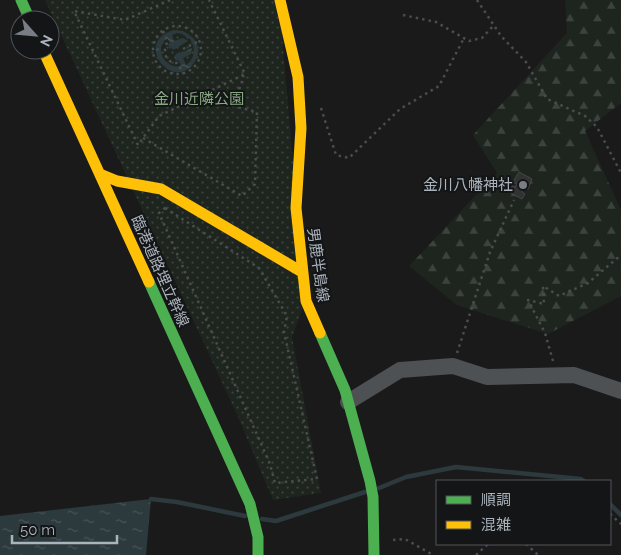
<svg xmlns="http://www.w3.org/2000/svg" width="621" height="555" viewBox="0 0 621 555" font-family="Raleway,'Noto Sans JP',sans-serif">
  <style>
    .forest { fill: url(#forest-firs) }
    .park { fill: url(#park-dots) }
    .water { fill: url(#water-ripples); fill-rule: evenodd }
    .lines { fill: none; stroke-linecap: round; stroke-linejoin: round }
    .stream { stroke: #2c3a3e; stroke-width: 4.5 }
    .building { fill: #323233; stroke: #434547 }
    .path { stroke: #4a4c4e; stroke-width: 2.5; stroke-dasharray: 2.5 4; stroke-linecap: butt }
    .street { stroke: #4e5154; stroke-width: 16 }
    .fast { stroke: #4caf50; stroke-width: 11 }
    .slow { stroke: #ffc107; stroke-width: 11 }
    .poi-dot { fill: #787e84; stroke: #141517; stroke-width: 2 }
    .labels { text-anchor: middle; stroke-width: 4; stroke-linejoin: round; paint-order: stroke }
    .park-label { font-size: 15px; fill: #87a881; stroke: #141517 }
    .poi-label { font-size: 15px; fill: #abb4bc; stroke: #141517; text-anchor: end }
    .street-label { font-size: 15px; fill: #abb4bc; stroke: #141517 }
  </style>
  <defs>
    <pattern id="forest-firs" width="22" height="20" patternUnits="userSpaceOnUse" patternTransform="scale(1.25)"><rect width="22" height="20" fill="#1e251e"/><path d="M5 1l3.5 6h-7zM16 11l3.5 6h-7z" fill="#3c423d"/></pattern>
    <pattern id="park-dots" width="8" height="8" patternUnits="userSpaceOnUse" patternTransform="scale(1.25)"><rect width="8" height="8" fill="#1e251e"/><path d="M2 2h.1M6 6h.1" fill="none" stroke="#3c423d" stroke-width="1.8" stroke-linecap="round"/></pattern>
    <pattern id="water-ripples" width="26" height="14" patternUnits="userSpaceOnUse" patternTransform="scale(1.25)"><rect width="26" height="14" fill="#2c3a3e"/><path d="M2 4q2-2 4 0t4 0M15 11q2-2 4 0t4 0" fill="none" stroke="#485458"/></pattern>
  </defs>
  <rect width="100%" height="100%" fill="#1a1a1b"/>
  <path class="forest" d="M565,0H621V103L585,131L621,210V296L548,334L457,305L409,266L497,173L473,135L567,33Z"/>
  <path class="park" d="M45,0H279L305,302L292,337L321,493L273,500L239,419Z"/>
  <path class="water" d="M174,30C190,30 205,45 195,61C175,95 131,42 174,30ZM177,33L182,34L190,39C196,48 195,59 186,65L183,58L191,54L192,48L181,53L180,52L176,54L174,57L176,61L178,60L181,65L177,67C162,64 155,48 167,38L170,43L168,44L170,49L172,48L173,50L188,41L183,38L174,41L172,35Z
    M151,499L146,555H0V516Z"/>
  <g class="lines">
    <path class="stream" d="M379,488L406,477L456,467L581,479L584,481
      M151,499L177,502L245,516
      M610,504L621,515
      M262,519L276,521L365,492"/>
  </g>
  <path class="building" d="M519,172L532,179L528,189L524,187L522,192L525,194L522,199L509,192L512,186L515,187L517,184L513,182Z"/>
  <g class="lines">
    <path class="path" d="M170,0L125,20L74,11L138,145L159,116L245,74L209,0
      M477,0L501,36L526,62L547,99L585,116L597,127L621,173
      M403,15L436,22L469,41L482,38L494,25
      M153 50a24 24 0 1 1 48 0a24 24 0 1 1-48 0Z
      M163,31L168,41C162,51 165,63 177,63L184,74
      M183,49L199,41
      M321,108L336,155L349,158L400,109L439,86L464,38
      M143,138L242,196L255,184L257,112L233,106L244,76
      M165,208L259,268L287,316L284,332L317,479L275,483L270,464L159,213Z
      M457,353L490,252L514,200
      M553,361L545,333L528,300L544,304L543,286L559,296L588,283L621,255
      M610,514L621,524
      M393,540L405,539L433,555
      M526,544L538,555
      M476,555L488,544"/>
    <path class="street" d="M348,402L400,370L453,366L487,377L574,375L621,391"/>
    <path class="fast" d="M21,0L30,20
      M149,282L250,504L258,537V555
      M320,333L345,390L370,481L373,497L374,555"/>
    <path class="slow" d="M280,0L298,77L301,128L296,208L306,301L320,333
      M43,50L149,282
      M100,174L117,181L161,189L302,272"/>
  </g>
  <circle class="poi-dot" cx="523" cy="185" r="5"/>
  <g class="labels">
    <g class="park-label">
      <text x="199" y="104">金川近隣公園</text>
    </g>
    <g class="poi-label">
      <text x="513" y="190">金川八幡神社</text>
    </g>
    <g class="street-label">
      <text transform="translate(318 265) rotate(82)" y="5">男鹿半島線</text>
      <text transform="translate(160 271) rotate(66)" y="5">臨港道路埋立幹線</text>
    </g>
  </g>
  <rect x="436" y="480" width="175" height="65" fill="#141517" stroke="#505559"/>
  <rect x="446" y="496" width="25" height="8" fill="#4caf50" stroke="#505559"/>
  <text x="481" y="505" font-size="15" fill="#abb4bc">順調</text>
  <rect x="446" y="521" width="25" height="8" fill="#ffc107" stroke="#505559"/>
  <text x="481" y="530" font-size="15" fill="#abb4bc">混雑</text>
  <g transform="translate(35 35) rotate(117)"><circle r="24" fill="#141517" stroke="#505559"/>
  <path d="M0-4L9 19L0 12L-9 19Z" fill="#787e84"/>
  <text y="-8" font-size="14" font-weight="bold" text-anchor="middle" fill="#abb4bc">N</text>
  </g>
  <path d="M12 535v8h105v-8" fill="none" stroke="#abb4bc" stroke-width="2.5"/>
  <text x="20" y="535" font-size="15" fill="#abb4bc" stroke="#141517" stroke-width="4" paint-order="stroke">50 m</text>
</svg>
